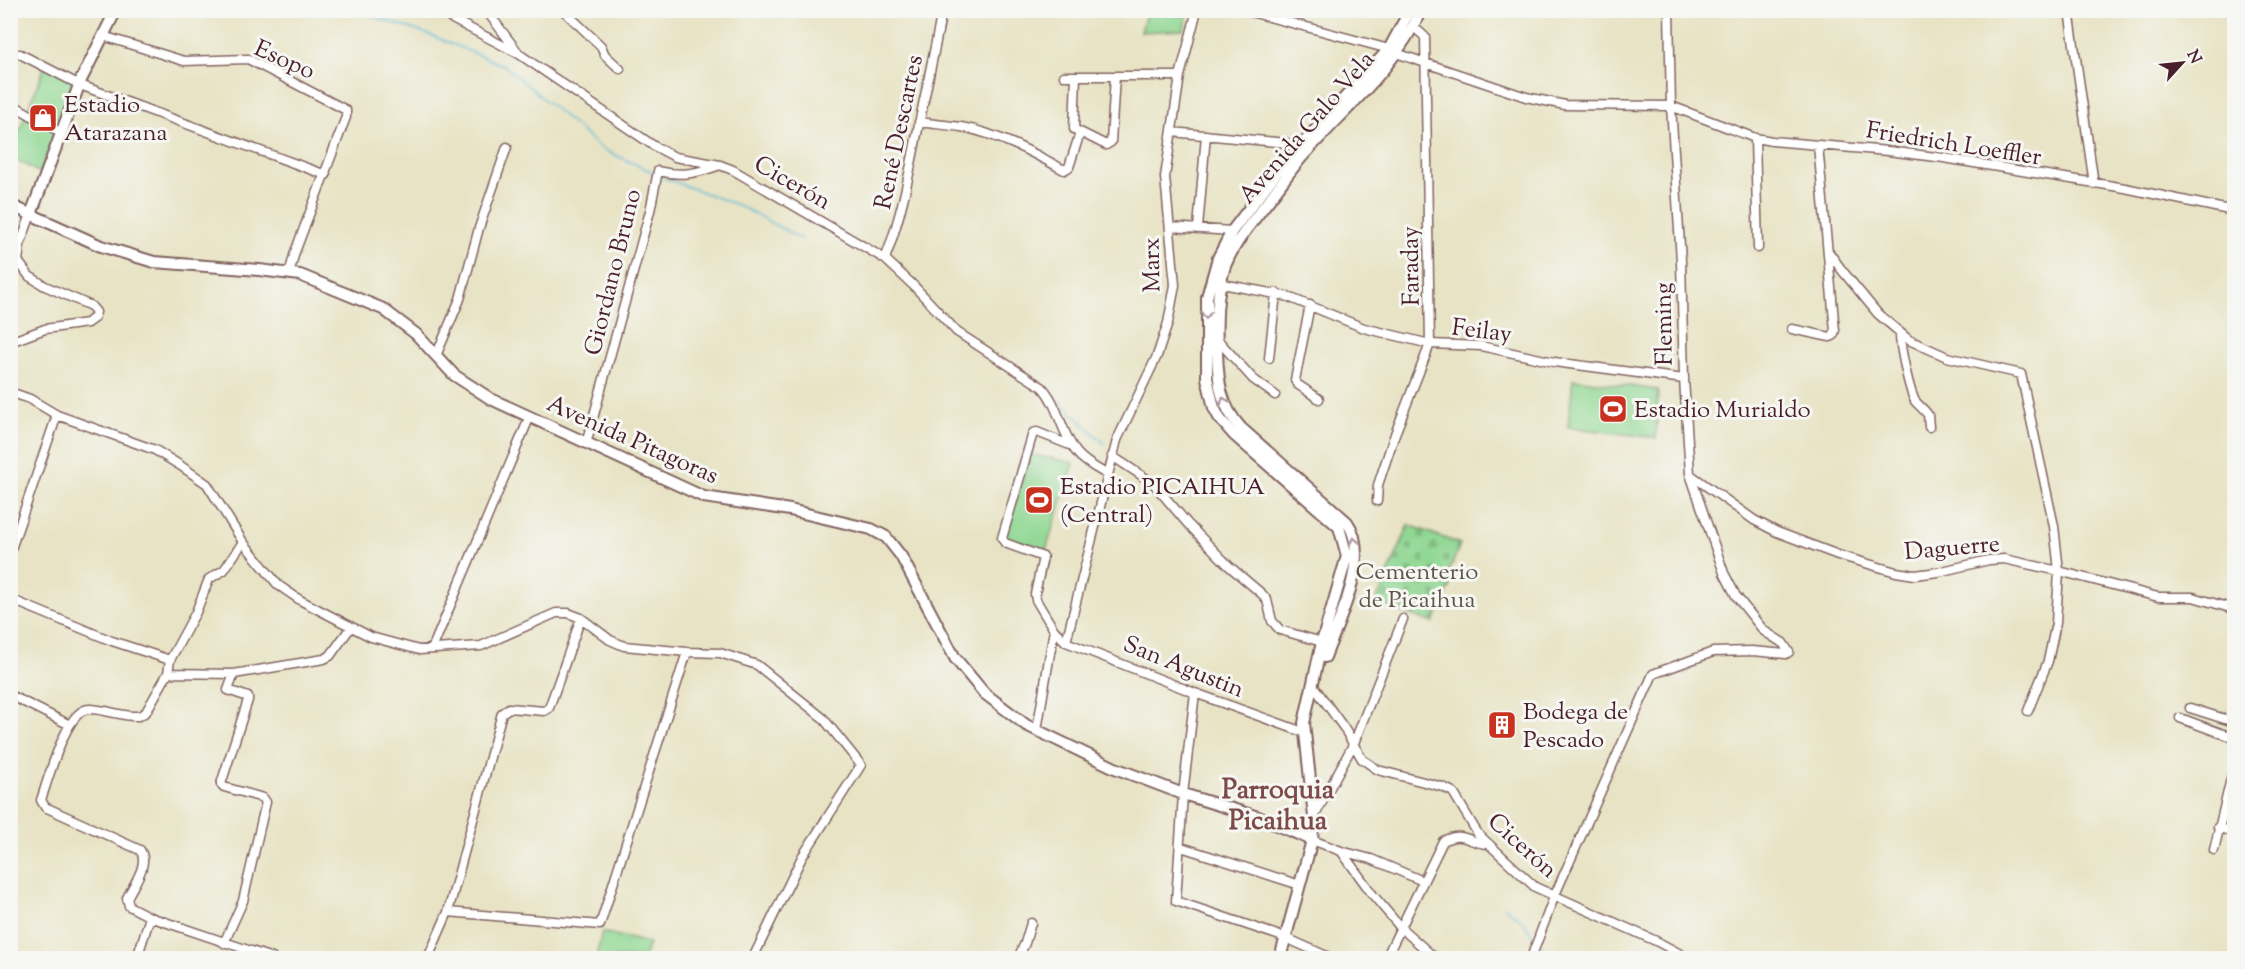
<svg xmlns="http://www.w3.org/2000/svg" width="2245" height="969" viewBox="0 0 2245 969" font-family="'Sorts Mill Goudy',serif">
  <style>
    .grass { fill: #8fd792; stroke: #6c7b5e; stroke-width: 1.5 }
    .cemetery { fill: url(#cemetery-stones); stroke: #6c7b5e; stroke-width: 1.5 }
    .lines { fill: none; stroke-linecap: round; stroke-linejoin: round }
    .stream { stroke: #59b9d8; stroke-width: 1.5 }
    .minor-casing { stroke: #816461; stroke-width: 11 }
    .major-casing { stroke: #816461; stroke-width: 14 }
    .minor { stroke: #fff; stroke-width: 8 }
    .major { stroke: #fff; stroke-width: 10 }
    .oneway { stroke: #ae9aa0 }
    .labels { text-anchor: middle; stroke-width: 6; stroke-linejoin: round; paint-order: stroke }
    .street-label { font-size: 24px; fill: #4a1f2b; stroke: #f6f6f2 }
    .poi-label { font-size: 24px; fill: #4a1f2b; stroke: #f6f6f2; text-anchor: start }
    .park-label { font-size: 24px; fill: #5f564a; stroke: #f6f6f2 }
    .quarter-label { font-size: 27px; font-weight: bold; fill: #7e4b49; stroke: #f6f6f2 }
  </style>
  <defs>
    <pattern id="cemetery-stones" width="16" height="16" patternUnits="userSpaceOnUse" patternTransform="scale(1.5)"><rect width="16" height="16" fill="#8fd792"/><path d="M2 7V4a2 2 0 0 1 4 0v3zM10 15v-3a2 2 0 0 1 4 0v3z" fill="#7db87e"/></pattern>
  </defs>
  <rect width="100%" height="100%" fill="#f6f6f2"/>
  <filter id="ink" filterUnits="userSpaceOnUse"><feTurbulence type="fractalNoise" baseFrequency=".0167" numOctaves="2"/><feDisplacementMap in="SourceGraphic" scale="12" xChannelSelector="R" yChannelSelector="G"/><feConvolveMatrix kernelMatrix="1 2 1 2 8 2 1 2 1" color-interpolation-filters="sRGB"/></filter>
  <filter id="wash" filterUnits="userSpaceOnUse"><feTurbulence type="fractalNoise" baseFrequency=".008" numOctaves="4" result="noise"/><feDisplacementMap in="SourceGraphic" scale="24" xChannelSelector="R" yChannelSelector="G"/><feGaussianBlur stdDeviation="1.35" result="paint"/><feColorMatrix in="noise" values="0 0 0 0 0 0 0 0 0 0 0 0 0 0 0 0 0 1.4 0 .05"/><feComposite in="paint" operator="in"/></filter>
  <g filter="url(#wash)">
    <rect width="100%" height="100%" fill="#e8e3c4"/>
    <path class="grass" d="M1146,13L1187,15L1184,30L1141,32Z
      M46,63L77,78L40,173L11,157L10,155Z
      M1573,379L1658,390L1656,438L1568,427Z
      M1030,454L1074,463L1046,550L1005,537Z
      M602,932L649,943L644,958H596Z"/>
    <path class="cemetery" d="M1409,525L1460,544L1446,580L1452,583L1433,623L1376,602Z"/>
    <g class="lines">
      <path class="stream" d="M354,10L430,35L505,66L602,149L655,173
        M662,177L740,206L801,239
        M1055,397L1104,443
        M1503,906L1522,920L1535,939
        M1541,945L1556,958"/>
    </g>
  </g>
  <g filter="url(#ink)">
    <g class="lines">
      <g class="minor-casing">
        <path id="minor" d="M435,10L519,54L654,146L675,157L720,165L733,170L885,259L915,287L957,332L1042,387C1059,405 1061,434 1077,453C1085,463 1098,469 1108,475L1117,440L1157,356L1168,323L1175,285L1165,177L1180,76L1197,10
          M486,10L517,51
          M563,10L601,46L605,55L620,69
          M1243,10L1389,49
          M2069,10L2094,184
          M103,36L184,61L248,59L346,110V117L295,252L289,274
          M1396,53L1526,97L1565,105L1671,106L1755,138L1772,141L1888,151L1944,158L2125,188L2234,211
          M20,54L80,85L326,175
          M1064,76H1180
          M1076,76L1074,129L1106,145L1111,142L1115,76
          M10,103L61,133
          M919,122C933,124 948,125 961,127C996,133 1034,153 1064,170L1069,167L1080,133
          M1172,132L1287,143L1305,147
          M1755,138L1758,248
          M1170,227L1232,231
          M1198,228L1206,135
          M1828,251L1841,269L1878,314L1909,340L1947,357L2021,374L2054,526L2059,571L2056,623L2048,661L2028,711
          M885,259C902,215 910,170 919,124C927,86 935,49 942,10
          M1217,283L1286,296L1364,328L1430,344L1481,346L1554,362L1684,379
          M1310,305L1295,380L1297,384L1319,399
          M1792,329L1830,337L1833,336L1835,331L1818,145
          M1900,334C1900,347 1909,390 1915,401C1919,406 1925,410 1928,415L1929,427
          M1216,338L1253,379L1275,395
          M10,342L45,329L87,323L94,318L96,312L91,306L45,286L29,276L18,261L20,245L31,214
          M436,356L460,299L479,228L507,147
          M1269,358L1276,293
          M10,392L30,399L57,415L155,450L181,466L207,484L243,542L278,585L300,600L371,637L419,650L481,646L556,613H568L581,618L549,708L544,711L509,708L502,713L448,912L428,958
          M586,444L650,211L658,171C681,177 698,173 720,165
          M1072,446L1037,432L1033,433L1002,538L1005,543L1043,557L1035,594L1036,600L1054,630L1066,642L1195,693L1303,732
          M1112,456L1153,483L1187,523L1229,566L1262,594L1267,600L1272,621L1280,630L1322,642
          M1691,475L1754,520L1777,532L1838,555L1896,572L1915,575L1938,572L1989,560L2004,559L2059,571L2158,597H2193L2234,609
          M1377,501L1378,485L1395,434L1430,344L1425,37L1414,27
          M10,552L57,415
          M10,599L112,641L170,660L168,673
          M581,618L610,640L624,646L687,652L720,653L757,665L823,718L861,765L802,857L753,958
          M1066,642L1108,475
          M432,649L530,416
          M170,660L196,612L209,579L224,570L243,542
          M1312,684L1344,728L1362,759L1378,770L1443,787L1453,792L1478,834L1535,887L1656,941L1688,958
          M1195,693L1183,794L1176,901L1286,938L1331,958
          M10,695L68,724
          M2190,708L2234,722
          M2180,718L2234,738
          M1037,730L1054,630
          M1314,817L1354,743L1403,619
          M2218,827L2234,833
          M1312,840L1341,851L1373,895L1400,927L1435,958
          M1181,847L1300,885
          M2214,850L2234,766
          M1341,851L1371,859L1423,881
          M448,912L600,925L687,652
          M224,943L243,901L266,802L263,798L224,787L221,784L248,700V697L228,690L234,674
          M137,958L150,917
          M272,958L150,917L129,906L127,898C133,885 150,864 140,850L45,807L41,800C48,781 66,709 89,709C106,709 122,717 139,716L146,712L168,673L234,674L324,659L330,656L351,627
          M1018,958L1025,943L1031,923
          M1386,958L1443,841C1464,830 1469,844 1489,844
          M1531,958L1554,897L1653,674L1713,652L1752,651L1786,654L1789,652L1783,643L1764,631L1736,596L1724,573L1690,474L1684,379L1681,261L1671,106L1669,10"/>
      </g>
      <g class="major-casing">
        <path id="major" d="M10,205L101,246L154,262L259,270L300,275L383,309L416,334L454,375L491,399L704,497L790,510L871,529L886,537L901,556L955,658L984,693L1026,725L1115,768L1183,794L1258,817L1312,840
          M31,214L81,80L116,10
          M1325,657C1338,622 1372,556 1347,522L1241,428C1220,405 1218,382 1217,352C1216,324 1216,293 1225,266C1234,243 1250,225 1265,205C1277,190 1288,173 1301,158C1343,110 1395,69 1421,10
          M1280,958L1312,840L1314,817L1304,723L1322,642L1347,556L1339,527L1234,435L1220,419L1214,408L1207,378V297L1218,258L1232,231L1277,172L1389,49L1410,10"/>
      </g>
      <use href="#minor" class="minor"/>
      <use href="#major" class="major"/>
    </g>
    <defs><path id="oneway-chevron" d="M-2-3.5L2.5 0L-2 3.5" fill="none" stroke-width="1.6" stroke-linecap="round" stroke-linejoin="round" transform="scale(1.5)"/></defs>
    <g class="oneway">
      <use href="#oneway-chevron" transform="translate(1206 315) rotate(91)"/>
      <use href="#oneway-chevron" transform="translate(1224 401) rotate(-112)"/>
      <use href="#oneway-chevron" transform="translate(1354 541) rotate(-101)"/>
    </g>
  </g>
  <defs>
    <g id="shop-square" transform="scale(1.5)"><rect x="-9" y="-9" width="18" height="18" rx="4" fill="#c8321e" stroke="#f6f6f2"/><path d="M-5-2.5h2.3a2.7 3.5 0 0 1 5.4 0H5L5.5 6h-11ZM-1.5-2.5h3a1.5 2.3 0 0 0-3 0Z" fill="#fff"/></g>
    <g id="stadium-square" transform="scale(1.5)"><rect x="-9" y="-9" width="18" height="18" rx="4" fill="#c8321e" stroke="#f6f6f2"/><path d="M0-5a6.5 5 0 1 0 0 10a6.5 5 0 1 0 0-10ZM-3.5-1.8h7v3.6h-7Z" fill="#fff"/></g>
    <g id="building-square" transform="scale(1.5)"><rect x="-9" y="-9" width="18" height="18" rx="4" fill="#c8321e" stroke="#f6f6f2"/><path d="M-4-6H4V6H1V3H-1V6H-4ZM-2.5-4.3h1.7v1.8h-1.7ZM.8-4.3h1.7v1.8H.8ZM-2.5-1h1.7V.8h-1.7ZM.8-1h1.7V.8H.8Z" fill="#fff"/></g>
  </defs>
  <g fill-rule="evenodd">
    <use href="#shop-square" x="43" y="118"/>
    <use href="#stadium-square" x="1613" y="409"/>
    <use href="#stadium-square" x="1039" y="500"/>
    <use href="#building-square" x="1502" y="725"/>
  </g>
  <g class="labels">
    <g class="street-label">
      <text transform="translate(285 59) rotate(24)" y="8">Esopo</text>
      <text transform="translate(1306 127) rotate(-49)" y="8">Avenida Galo Vela</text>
      <text transform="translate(898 132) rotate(-78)" y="8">René Descartes</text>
      <text transform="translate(1954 143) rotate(9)" y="8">Friedrich Loeffler</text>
      <text transform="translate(793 182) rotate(30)" y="8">Cicerón</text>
      <text transform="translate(1151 265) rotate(-91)" y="8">Marx</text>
      <text transform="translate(1410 266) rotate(-91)" y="8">Faraday</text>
      <text transform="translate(612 272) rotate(-76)" y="8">Giordano Bruno</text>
      <text transform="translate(1663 324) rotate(-91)" y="8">Fleming</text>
      <text transform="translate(1482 330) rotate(7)" y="8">Feilay</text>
      <text transform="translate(633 439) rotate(24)" y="8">Avenida Pitagoras</text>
      <text transform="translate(1952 547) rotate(-5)" y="8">Daguerre</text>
      <text transform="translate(1184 666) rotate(22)" y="8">San Agustin</text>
      <text transform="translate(1523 845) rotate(42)" y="8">Cicerón</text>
    </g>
    <g class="poi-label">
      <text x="64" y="112">Estadio<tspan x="64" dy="28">Atarazana</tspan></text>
      <text x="1634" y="417">Estadio Murialdo</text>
      <text x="1060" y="494">Estadio PICAIHUA<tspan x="1060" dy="28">(Central)</tspan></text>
      <text x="1523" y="719">Bodega de<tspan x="1523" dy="28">Pescado</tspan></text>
    </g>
    <g class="park-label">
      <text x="1417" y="579">Cementerio<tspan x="1417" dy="28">de Picaihua</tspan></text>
    </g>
    <g class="quarter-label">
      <text x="1278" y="798">Parroquia<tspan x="1278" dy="31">Picaihua</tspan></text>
    </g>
  </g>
  <rect width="2245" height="969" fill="none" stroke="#f6f6f2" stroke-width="36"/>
  <g transform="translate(2182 63) rotate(63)" stroke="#f6f6f2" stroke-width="4.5" paint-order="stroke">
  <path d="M0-4.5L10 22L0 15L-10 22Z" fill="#4a1f2b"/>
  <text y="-9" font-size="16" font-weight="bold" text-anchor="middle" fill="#4a1f2b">N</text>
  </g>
</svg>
